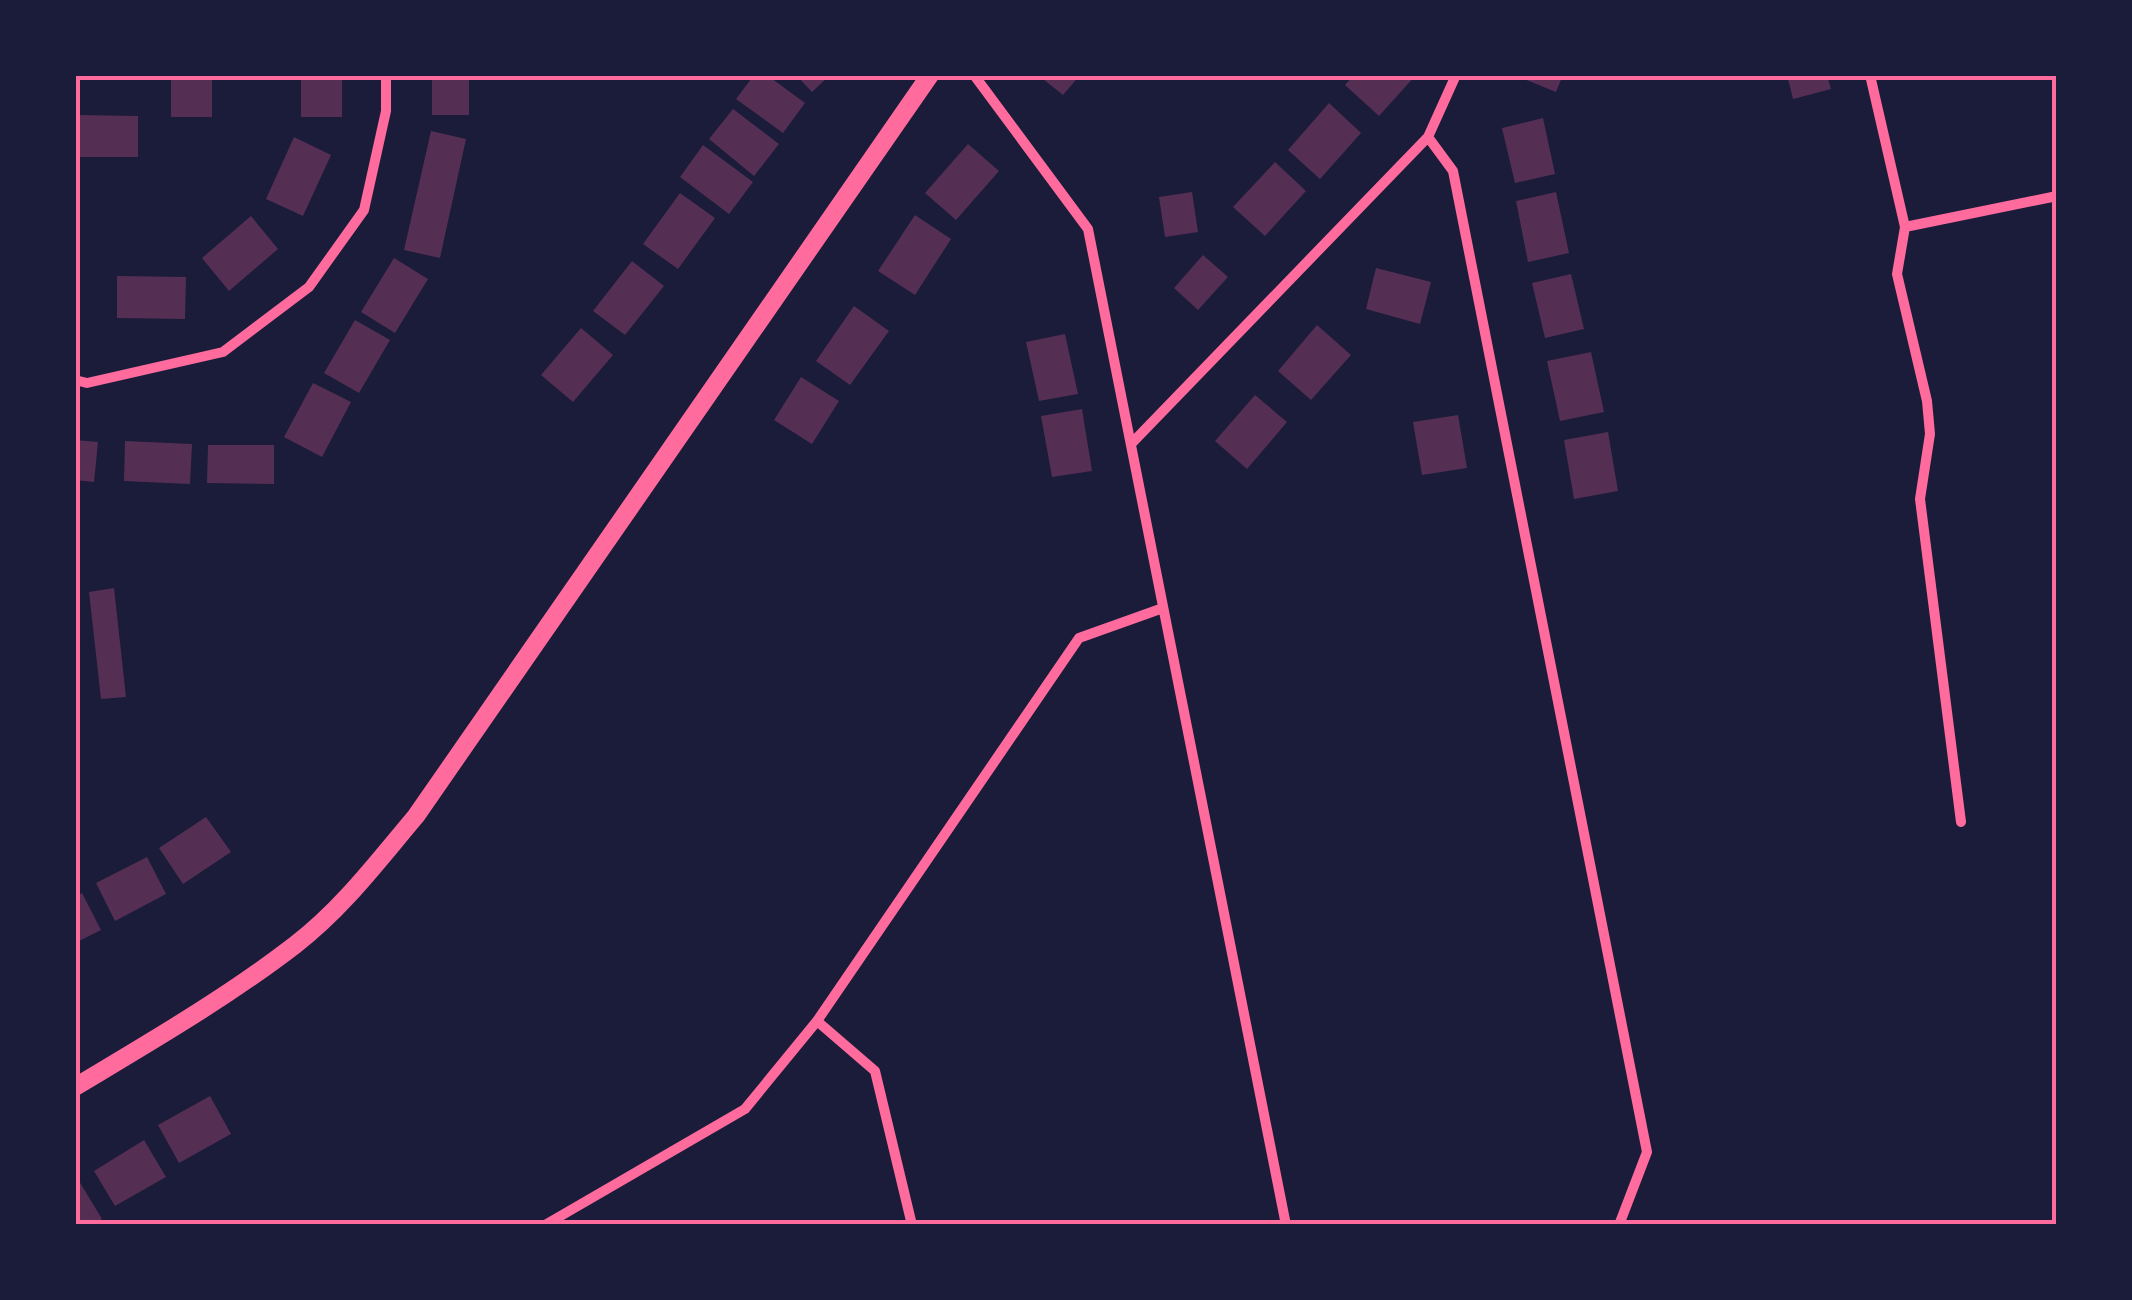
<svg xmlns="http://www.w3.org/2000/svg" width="2132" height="1300" viewBox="0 0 2132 1300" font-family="'Golos Text',sans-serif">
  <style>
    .building { fill: #542f53 }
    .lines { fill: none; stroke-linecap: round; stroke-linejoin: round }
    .minor { stroke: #ff6b9d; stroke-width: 10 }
    .tertiary { stroke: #ff6b9d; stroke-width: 18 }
    .neatline { fill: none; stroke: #ff6b9d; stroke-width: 4 }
  </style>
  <rect width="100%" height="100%" fill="#1b1b3a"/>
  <path class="building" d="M171,75H212V117H171Z
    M301,75H342V117H301Z
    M432,75H469V115H432Z
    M754,75H767L805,103L783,133L736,99Z
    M796,75H830L812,92Z
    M1038,75H1080L1063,95Z
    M1354,75H1416L1379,116L1345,85Z
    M1514,75H1563L1556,92Z
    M1787,75H1827L1831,89L1793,99Z
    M1329,103L1361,133L1320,179L1288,150Z
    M733,109L779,144L754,176L709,139Z
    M78,115L138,116V157H78Z
    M1543,118L1555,174L1515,183L1502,128Z
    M431,131L466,139L440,258L404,250Z
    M294,137L331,155L303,216L266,199Z
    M968,144L999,171L956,220L925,193Z
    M703,145L753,182L729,214L680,177Z
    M1275,162L1306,191L1265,236L1233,207Z
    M1192,192L1198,232L1165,237L1159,197Z
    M1556,192L1569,253L1528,262L1516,201Z
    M680,193L715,218L678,269L643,244Z
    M915,215L951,239L915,295L878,271Z
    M251,216L278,249L229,291L202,258Z
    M1203,255L1228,277L1198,310L1174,288Z
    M394,258L428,279L395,333L361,312Z
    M632,261L664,286L625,335L593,311Z
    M1376,268L1431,282L1420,324L1366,309Z
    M1571,274L1584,329L1545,338L1532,283Z
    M117,276L186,277L185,319L117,318Z
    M854,306L889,331L850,385L816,361Z
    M355,320L390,340L359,393L324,373Z
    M1317,325L1351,355L1311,400L1278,371Z
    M581,328L613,355L573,402L541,375Z
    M1065,334L1078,394L1039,401L1026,342Z
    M1591,352L1604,412L1560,421L1547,361Z
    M801,377L839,401L812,444L774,420Z
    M313,383L351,402L322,457L284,437Z
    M1255,395L1287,422L1247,469L1215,441Z
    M1082,409L1092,471L1052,477L1041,416Z
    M1458,415L1467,468L1422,475L1413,422Z
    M1608,432L1618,491L1574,499L1564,440Z
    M75,440L98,442L94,482L75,480Z
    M125,441L192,444L190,484L124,481Z
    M208,445H274V484L207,483Z
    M114,588L126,697L101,699L89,592Z
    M206,817L231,852L183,884L159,848Z
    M147,857L166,894L115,921L96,883Z
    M82,893L101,930L75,943V897Z
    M210,1096L231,1134L179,1163L158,1125Z
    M144,1140L166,1177L115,1206L94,1171Z
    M79,1181L102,1219L92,1225H75V1183Z"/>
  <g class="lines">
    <path class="minor" d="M974,75L1088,229L1286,1225
      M1870,75L1905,227L1897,274L1927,401L1930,434L1920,499L1961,822
      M1428,137L1453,171L1647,1152L1619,1225
      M1905,227L2057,196
      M75,380L87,383L223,352L309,287L364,210L386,111V75
      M1132,443L1428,137L1456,75
      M817,1021L875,1071L912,1225
      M545,1225L745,1109L817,1021L1079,638L1163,608"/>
    <path class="tertiary" d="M75,1087C150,1042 226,998 295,945C342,909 378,861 416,816L930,75"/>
  </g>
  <rect width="2132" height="1300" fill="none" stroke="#1b1b3a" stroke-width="155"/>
  <rect x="78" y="78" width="1976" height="1144" class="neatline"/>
</svg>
